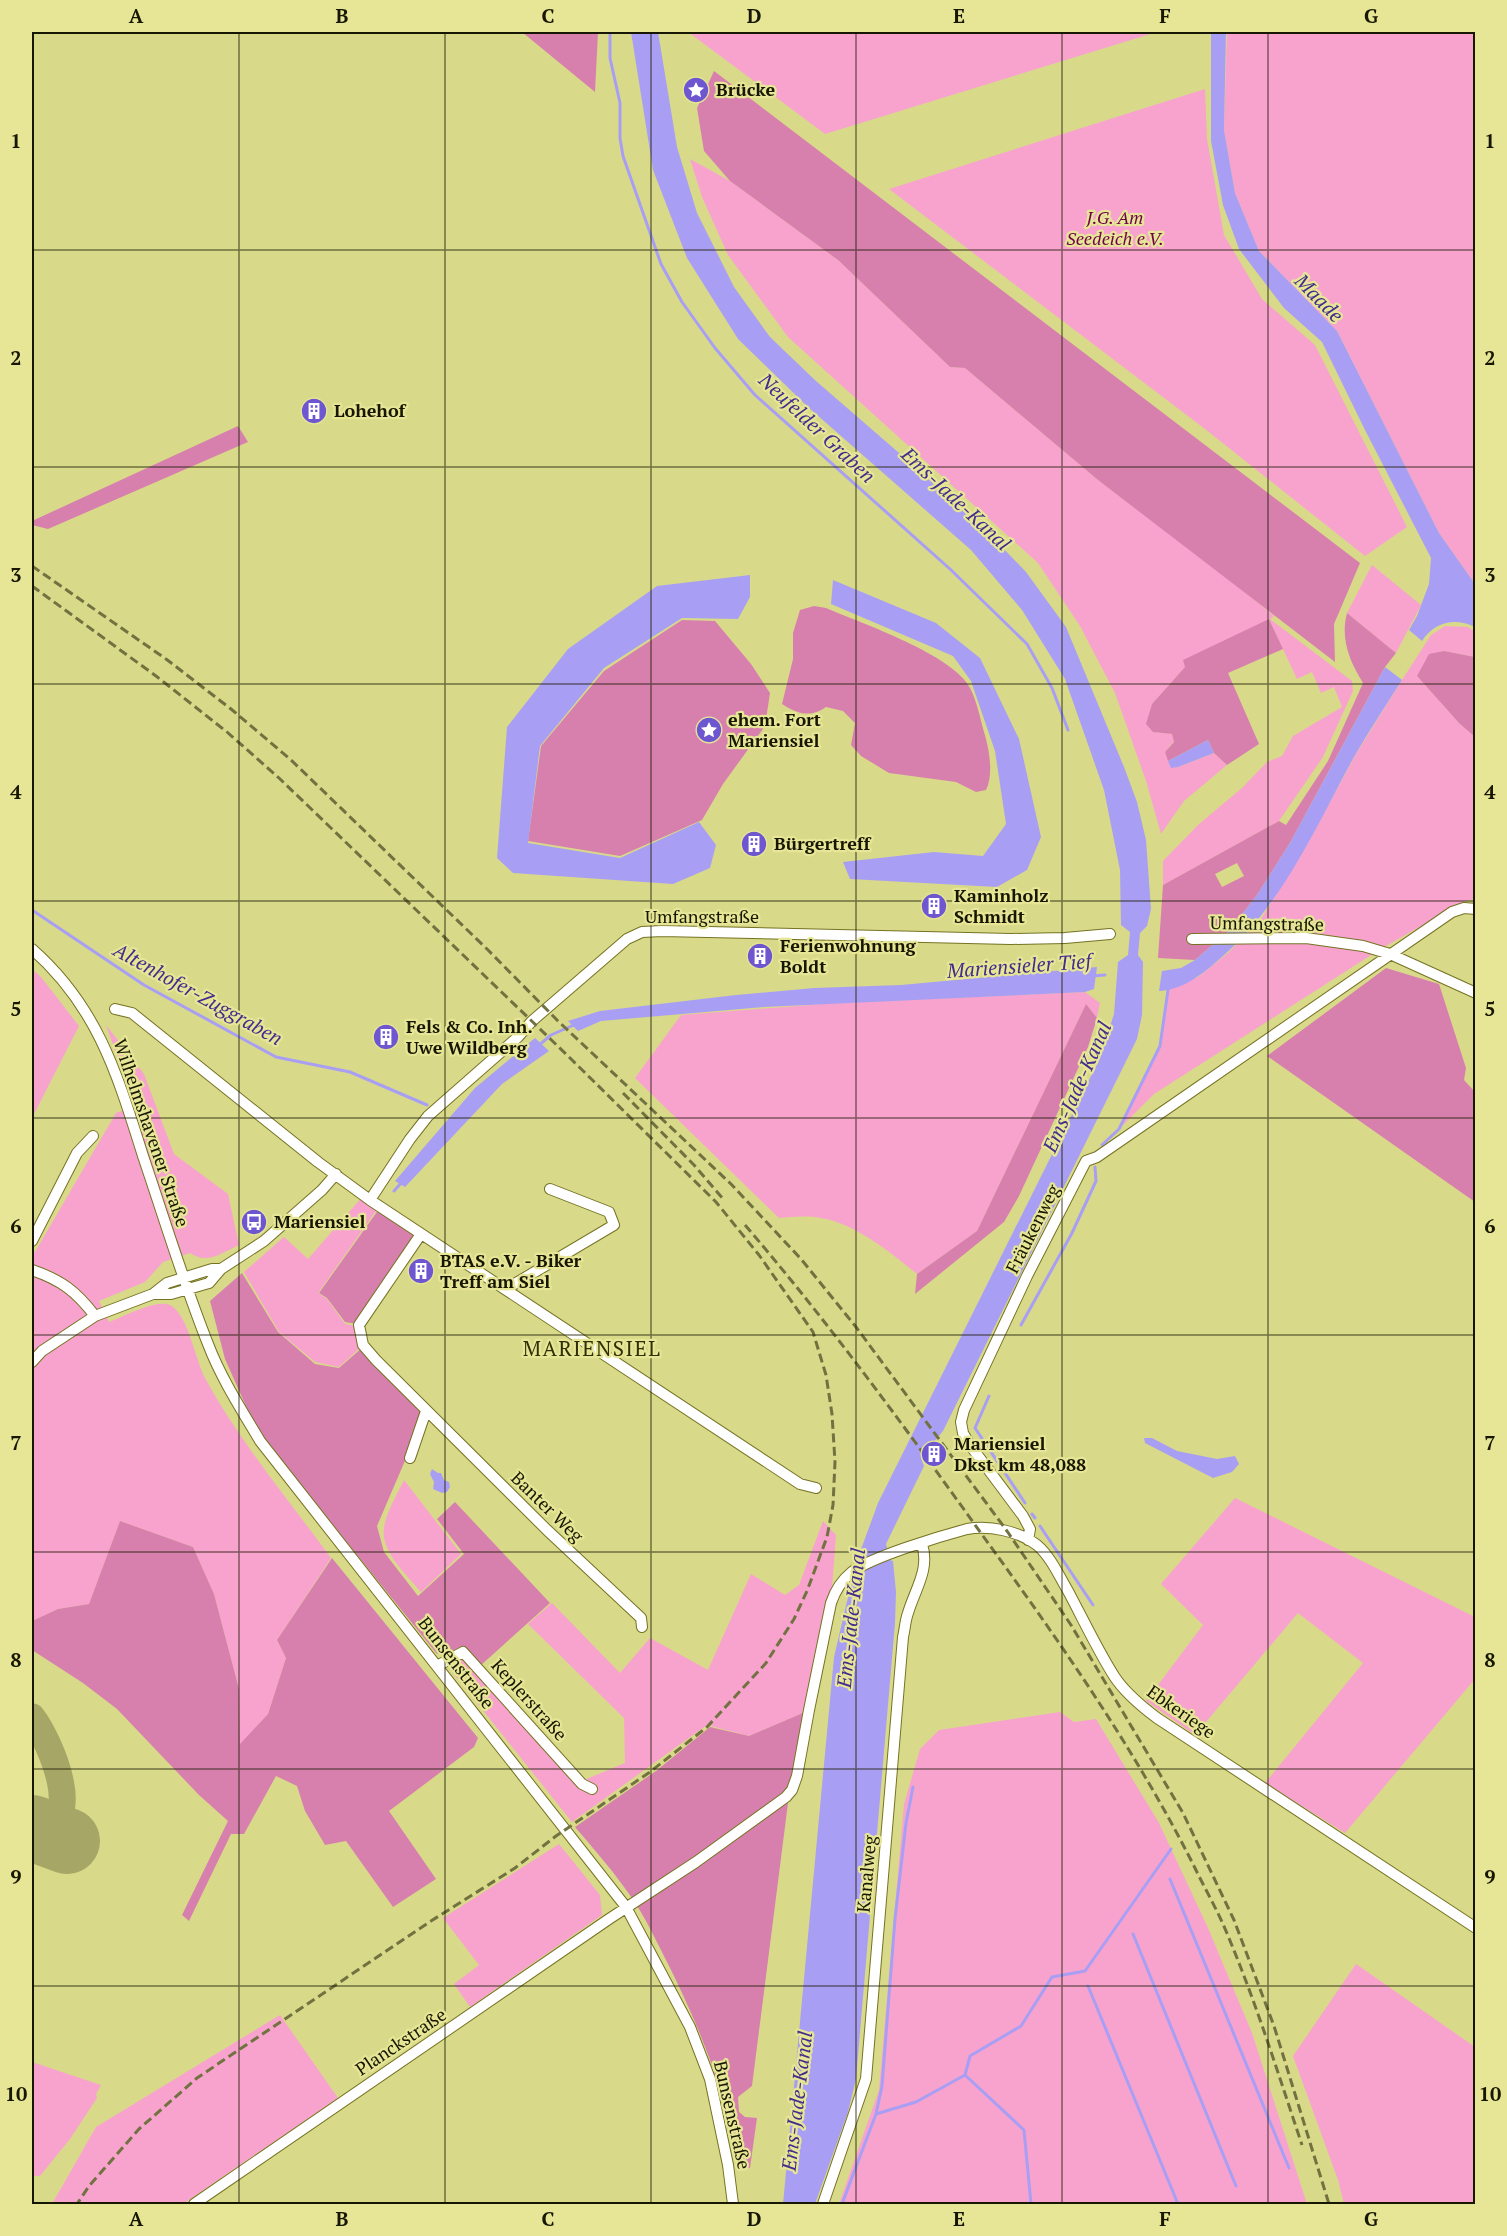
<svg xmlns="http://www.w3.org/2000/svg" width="1507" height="2236" viewBox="0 0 1507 2236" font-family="'PT Serif',serif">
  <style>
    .green { fill: #f8a3ce }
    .forest { fill: #d780ae; fill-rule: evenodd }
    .water { fill: #a89ff4 }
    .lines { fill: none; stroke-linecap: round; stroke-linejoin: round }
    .stream { stroke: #a89ff4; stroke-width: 3 }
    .taxiway { stroke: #a6a666; stroke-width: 27 }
    .runway { stroke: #a6a666; stroke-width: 66 }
    .minor-casing { stroke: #757322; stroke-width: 12 }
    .minor { stroke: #fff; stroke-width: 10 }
    .rail { stroke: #727241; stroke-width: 3; stroke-dasharray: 9 4.5; stroke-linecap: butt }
    .grid { fill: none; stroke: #171600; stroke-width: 1.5; stroke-opacity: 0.55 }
    .labels { text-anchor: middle; stroke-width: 4.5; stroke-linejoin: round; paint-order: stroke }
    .poi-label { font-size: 18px; font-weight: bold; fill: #171600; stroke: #e6e696; text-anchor: start }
    .park-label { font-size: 18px; font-style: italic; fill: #70024b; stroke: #e6e696 }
    .street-label { font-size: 18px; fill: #171600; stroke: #e6e696 }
    .water-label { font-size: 20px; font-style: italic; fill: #422c8c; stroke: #e6e696 }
    .quarter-label { font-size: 21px; letter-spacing: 1.5px; fill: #313005; stroke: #e6e696 }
    .neatline { fill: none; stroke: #171600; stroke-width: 2 }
    .grid-label { font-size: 20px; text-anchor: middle; font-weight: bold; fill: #171600 }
  </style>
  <rect width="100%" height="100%" fill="#d9d98a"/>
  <path class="green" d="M688,32H1157L825,134Z
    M1227,32H1475V584L1439,533L1337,331L1259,251L1235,193L1224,130Z
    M1205,89L1207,139L1224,235L1262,299L1315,345L1407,527L1365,556L1205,429L889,189Z
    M690,159L730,181L838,260L950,367L965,368L1098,480L1230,580L1274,616L1270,619L1352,681L1353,691L1323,757L1279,821L1163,885V861L1199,824L1242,788L1267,762L1282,756L1293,736L1342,707L1334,687L1321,693L1312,672L1297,679L1269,619L1185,667L1152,704L1153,732L1172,734L1174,741L1165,752L1171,767H1178L1214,753L1227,765L1184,801L1161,834L1146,781L1115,693L1080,626L1038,563L788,337L728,255L702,197Z
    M1372,565L1421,605L1396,653L1347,613Z
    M1445,626L1468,627L1475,632V657L1444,651L1417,676L1459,723L1475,737V899L1465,901L1379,950L1154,1094L1119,1129L1160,1046L1168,990L1198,977L1228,953L1261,919L1309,841L1356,754L1402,680L1431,635Z
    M32,969L41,977L79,1026L32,1118Z
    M1085,992L1100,1003L1097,1018L1086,1004L977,1231L917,1274C890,1252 856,1224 821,1218C807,1215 792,1217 779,1218L635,1078L681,1015L836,1003Z
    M106,1025L144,1074L174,1154L228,1194L239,1245C221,1253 208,1265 190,1253L163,1262L145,1282L99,1301L109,1322C123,1317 156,1299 170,1305C188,1314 195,1359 205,1378C240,1442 288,1499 331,1558L277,1640L286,1658L268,1714L240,1745L239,1689L214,1594L193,1547L120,1521L89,1604L58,1609L32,1621V1257L116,1113L135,1106Z
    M363,1196L378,1208L318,1293L327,1299L345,1324L357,1326L362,1346L339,1367L315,1362L279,1332L244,1272L284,1237L308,1259Z
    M404,1480L461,1554L421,1592C407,1575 380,1551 384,1528C386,1512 397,1495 404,1480Z
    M1235,1498L1475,1617V1679L1345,1833L1265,1783L1363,1663L1298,1613L1195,1735L1146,1701L1203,1625L1161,1584Z
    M823,1521L836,1535L832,1589L805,1712L749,1736L707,1725L572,1822L450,1669L453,1662L461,1659L482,1666L584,1780L625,1763L624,1718L528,1624L552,1603L620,1673L650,1638L708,1670L751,1574L785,1595L799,1585Z
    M1060,1712L1074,1722L1096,1719L1159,1823L1208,1928L1252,2033L1307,2204H839L879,2090L904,1804L920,1749L939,1730Z
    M559,1844L600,1895L602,1915L470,2007L454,1984L479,1965L443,1918Z
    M1356,1964L1475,2047V2204H1344L1338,2180L1293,2056Z
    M280,2015L338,2098L183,2204H52L96,2127Z
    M32,2062L101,2085L96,2094L97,2098L70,2139L40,2176H32Z"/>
  <path class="forest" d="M522,32H598L595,92Z
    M714,71L1360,563L1334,624L1335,662L1098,480L965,368L950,367L838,260L730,181L704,151L697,108Z
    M238,426L248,442L48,529L32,525V521Z
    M814,606L826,608C861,623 954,655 970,688C977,701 980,718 984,732C989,748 994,774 986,790L976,792L956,782L889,773L861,756L851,745L855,723L843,711L826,707C811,718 797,714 782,704L793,659V633L800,610Z
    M1347,613L1396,653L1385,667L1290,843L1257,895L1230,930L1195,960L1158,958L1163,885L1279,821L1286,825L1328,761L1363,683C1350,662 1340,639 1347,613ZM1237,863L1244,876L1222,887L1215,874Z
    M1269,619L1283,649L1228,673L1259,744L1227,765L1214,753L1208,740L1168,761L1165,752L1174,742L1172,734L1153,732L1146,724L1152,704L1185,667L1183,660Z
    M682,620L715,621L751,664L770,693L765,726L723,784L702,820L620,856L528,841L541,746L604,671Z
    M1444,651L1475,657V737L1459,723L1417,676L1429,654Z
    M1386,968L1439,984L1466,1068L1464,1080L1475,1092V1202L1267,1056Z
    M1086,1004L1097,1018L1088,1047L1019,1196L1004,1222L915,1294L917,1274L977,1231Z
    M379,1209L417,1236L357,1324L345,1322L327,1298L319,1293Z
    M242,1273L278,1332L315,1364L339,1368L363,1347L422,1414L407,1456L377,1526L384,1552L418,1596L464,1554L437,1519L455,1502L550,1603L480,1666L462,1646L452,1651L437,1654L257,1431L225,1359L210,1301Z
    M120,1521L193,1547L214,1594L239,1689L240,1744L268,1714L286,1658L277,1640L332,1558L478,1738L474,1747L389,1811L436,1879L393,1907L346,1841L325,1845L305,1811L297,1786L276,1776L244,1834H231L189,1921L182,1915L228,1821L199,1795L117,1709L83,1683L32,1650V1621L58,1609L89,1604Z
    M805,1712L788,1803L752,2086L738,2097L739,2112L745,2117L757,2118L750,2168H738C727,2094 699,2025 665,1958C653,1934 641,1909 624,1887C609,1866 592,1847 575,1827L656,1771L710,1727L749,1736Z"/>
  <path class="water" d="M631,32H658L677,147L697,213L734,287L770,337L816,381L973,517L1026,572L1066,627L1124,767L1137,802L1146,840L1151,909L1147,926L1140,933L1138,955L1143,962L1142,1015L1137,1039L943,1431L921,1458L924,1466L886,1544L890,1560L893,1561L896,1592L895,1623L856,2079L848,2112L815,2204H783L834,1657L856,1563L878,1503L1099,1060L1114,1014L1118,962L1128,955L1130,932L1121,925L1120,870L1104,790L1065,679L1022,610L971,550L808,407L738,339L687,258L653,170Z
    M1211,32H1226L1224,130L1235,193L1259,251L1337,331L1439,533L1475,584V627C1455,617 1434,622 1422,641L1409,630L1417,616L1429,584L1431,558L1365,430L1322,342L1284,308L1239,249L1223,205L1211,141Z
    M750,575V597L738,619L682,618L604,668L540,746L528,843L620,858L699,822L716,845L710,868L673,884L513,873L497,858L507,727L568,649L657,586Z
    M833,580L936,623L980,658L1019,739L1041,837L1027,870L997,887L850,879L843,862L934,852L983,856L1006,824L995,751L971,681L953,656L831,604Z
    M1385,667L1402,680C1386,705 1369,731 1354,757C1314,830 1281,909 1215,963C1200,976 1181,990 1159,991L1162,971L1181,968L1195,960L1230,930L1257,895L1290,843Z
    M1208,740L1214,753L1178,767L1171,768L1168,761Z
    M1097,967L1094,989L1085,992L764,1007L601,1021L578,1031L568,1021L600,1011L736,995L814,988L901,985Z
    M535,1038L549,1051L502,1084L405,1187L395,1181L475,1088Z
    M1144,1438H1152L1177,1451L1217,1459L1235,1456L1239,1464L1232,1472L1213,1478L1145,1443Z
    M432,1469L438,1473H441L444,1480L449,1482L450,1487L447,1492L442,1493L433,1489L434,1482L430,1474Z"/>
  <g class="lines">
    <path class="stream" d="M610,32V58L620,103V138L623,156L661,264L682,302L715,348L755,395L950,569L1027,644L1052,688L1068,730
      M32,910L144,985L276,1057L350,1072L427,1105
      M1092,976L1105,975
      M538,1046L551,1035L576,1024
      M1102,1145L1119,1129L1160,1046L1168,990
      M394,1191L402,1182
      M1021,1325L1072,1233L1096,1181L1095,1167
      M989,1396L975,1428L1025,1503
      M1032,1514L1035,1518
      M1040,1526L1093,1605
      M1170,1879L1289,2168
      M1133,1934L1236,2186
      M1088,1986L1178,2204
      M965,2075L1024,2130L1031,2204
      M876,2114L916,2102L965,2075L970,2056L1021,2026L1052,1977L1085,1971L1171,1849
      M842,2204L876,2114L882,2086L895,1919L906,1823L913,1787"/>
    <path class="taxiway" d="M32,1717C50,1740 90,1832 32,1827"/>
    <path class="runway" d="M32,1828L67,1841"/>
    <g class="minor-casing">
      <path id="minor" d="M1192,939L1306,938L1363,946L1390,954L1476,993
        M32,949C99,1008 118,1077 144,1159C165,1221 184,1284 208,1344C221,1378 241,1409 260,1441L626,1907L690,2027L710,2079L728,2165L733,2204
        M115,1009L132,1013L318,1162L370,1200L800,1484L816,1488
        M370,1200L410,1139L428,1116L518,1037L532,1021L627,939L642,932L662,931L1011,939L1065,938L1110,934
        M421,1234L359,1325L363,1345L376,1360L547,1530L641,1618L642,1627
        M32,1241L77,1153L93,1136
        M32,1270C61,1280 76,1291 95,1316
        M506,1289L614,1225L609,1212L550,1189
        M153,1294H171L209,1283L221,1269L264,1241L322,1190L336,1174
        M32,1362L42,1351L95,1316L153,1294L167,1283L212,1269H221
        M410,1458L426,1411
        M1028,1540L1030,1529L1023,1516L970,1445L963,1433L961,1422L964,1410L1027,1276L1086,1161L1097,1157L1452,912L1464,908L1476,909
        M437,1666L463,1652L582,1784L592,1789
        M194,2204L609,1919L696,1862L786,1797L792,1790L797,1776L809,1710L831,1603C835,1591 842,1580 852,1572C871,1557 941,1536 967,1529C989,1525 1019,1531 1037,1545C1051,1557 1059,1576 1068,1591C1083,1619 1097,1649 1114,1676C1125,1693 1141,1706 1157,1718L1476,1928
        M823,2204L866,2079L903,1637C905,1629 905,1621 908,1613C915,1589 930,1570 922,1544"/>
    </g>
    <use href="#minor" class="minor"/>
    <path class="rail" d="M32,566L166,659L231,709L290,759L488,950L558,1021L731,1184L801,1259L856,1327L1007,1531L1071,1625L1183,1813L1234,1920L1274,2026L1329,2204
      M32,586L156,676L227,732L279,778L567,1055L716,1202L759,1255L813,1332L826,1375L832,1414L835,1462L833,1505L827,1537L807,1591L794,1619L766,1663L707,1727L650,1772L556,1836L515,1868L431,1921L197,2078L139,2129L89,2186L77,2204
      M623,1093L694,1165L724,1200
      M745,1225C830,1324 907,1430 983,1536C1060,1642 1135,1749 1194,1866C1203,1885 1214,1904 1223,1924C1254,1996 1277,2070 1302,2145"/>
  </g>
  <path class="grid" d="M239,32V2204M445,32V2204M651,32V2204M856,32V2204M1062,32V2204M1268,32V2204M32,250H1476M32,467H1476M32,684H1476M32,901H1476M32,1118H1476M32,1335H1476M32,1552H1476M32,1769H1476M32,1986H1476"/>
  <defs>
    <g id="sight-disc" transform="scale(1.35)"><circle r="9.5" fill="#6e56d0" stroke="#e6e696"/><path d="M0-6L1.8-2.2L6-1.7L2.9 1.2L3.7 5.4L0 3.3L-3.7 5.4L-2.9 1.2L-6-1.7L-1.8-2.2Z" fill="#fff"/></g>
    <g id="building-disc" transform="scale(1.35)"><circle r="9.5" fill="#6e56d0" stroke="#e6e696"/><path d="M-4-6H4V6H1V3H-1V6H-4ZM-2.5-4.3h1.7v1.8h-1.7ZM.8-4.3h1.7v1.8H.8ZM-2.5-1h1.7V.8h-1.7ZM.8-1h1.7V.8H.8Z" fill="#fff"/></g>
    <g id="bus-disc" transform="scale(1.35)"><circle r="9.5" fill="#6e56d0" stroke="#e6e696"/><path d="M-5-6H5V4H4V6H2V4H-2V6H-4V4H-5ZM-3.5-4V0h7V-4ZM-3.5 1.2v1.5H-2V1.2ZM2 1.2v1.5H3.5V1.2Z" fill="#fff"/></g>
  </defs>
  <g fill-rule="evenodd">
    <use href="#sight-disc" x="696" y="90"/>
    <use href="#building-disc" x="314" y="411"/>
    <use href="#sight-disc" x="709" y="730"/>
    <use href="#building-disc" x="754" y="844"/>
    <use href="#building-disc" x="934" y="906"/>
    <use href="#building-disc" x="760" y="956"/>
    <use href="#building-disc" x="386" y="1037"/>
    <use href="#bus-disc" x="254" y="1222"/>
    <use href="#building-disc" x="421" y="1271"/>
    <use href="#building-disc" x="934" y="1454"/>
  </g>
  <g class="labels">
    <g class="poi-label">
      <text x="716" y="96">Brücke</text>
      <text x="334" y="417">Lohehof</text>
      <text x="728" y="726">ehem. Fort<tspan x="728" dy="21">Mariensiel</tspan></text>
      <text x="774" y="850">Bürgertreff</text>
      <text x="954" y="902">Kaminholz<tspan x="954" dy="21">Schmidt</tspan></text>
      <text x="780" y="952">Ferienwohnung<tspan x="780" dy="21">Boldt</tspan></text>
      <text x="406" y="1033">Fels &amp; Co. Inh.<tspan x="406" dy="21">Uwe Wildberg</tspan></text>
      <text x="274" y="1228">Mariensiel</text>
      <text x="440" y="1267">BTAS e.V. - Biker<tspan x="440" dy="21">Treff am Siel</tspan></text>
      <text x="954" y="1450">Mariensiel<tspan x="954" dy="21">Dkst km 48,088</tspan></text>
    </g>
    <g class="park-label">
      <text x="1115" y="224">J.G. Am<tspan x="1115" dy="21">Seedeich e.V.</tspan></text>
    </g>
    <g class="street-label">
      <text x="702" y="923">Umfangstraße</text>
      <text transform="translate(1267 924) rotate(1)" y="6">Umfangstraße</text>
      <text transform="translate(151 1133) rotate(71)" y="6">Wilhelmshavener Straße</text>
      <text transform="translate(1033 1229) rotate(-63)" y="6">Fräukenweg</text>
      <text transform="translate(547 1507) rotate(44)" y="6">Banter Weg</text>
      <text transform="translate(456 1663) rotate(52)" y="6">Bunsenstraße</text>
      <text transform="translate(529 1700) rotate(48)" y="6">Keplerstraße</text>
      <text transform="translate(1181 1712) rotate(35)" y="6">Ebkeriege</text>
      <text transform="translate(867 1874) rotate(-85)" y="6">Kanalweg</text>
      <text transform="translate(401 2042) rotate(-34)" y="6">Planckstraße</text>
      <text transform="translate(732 2115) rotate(77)" y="6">Bunsenstraße</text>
    </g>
    <g class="water-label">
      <text transform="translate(1319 298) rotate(45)" y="7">Maade</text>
      <text transform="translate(817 428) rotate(43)" y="7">Neufelder Graben</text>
      <text transform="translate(956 499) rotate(43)" y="7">Ems-Jade-Kanal</text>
      <text transform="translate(1019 966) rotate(-4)" y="7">Mariensieler Tief</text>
      <text transform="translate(198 994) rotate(29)" y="7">Altenhofer-Zuggraben</text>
      <text transform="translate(1077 1087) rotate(-66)" y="7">Ems-Jade-Kanal</text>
      <text transform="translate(851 1618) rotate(-84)" y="7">Ems-Jade-Kanal</text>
      <text transform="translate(797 2101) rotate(-83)" y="7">Ems-Jade-Kanal</text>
    </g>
    <g class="quarter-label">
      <text x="592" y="1356">MARIENSIEL</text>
    </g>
  </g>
  <rect width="1507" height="2236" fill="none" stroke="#e6e696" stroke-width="66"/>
  <rect x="33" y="33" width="1441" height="2170" class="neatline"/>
  <g class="grid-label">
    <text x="136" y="23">A</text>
    <text x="342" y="23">B</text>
    <text x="548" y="23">C</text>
    <text x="754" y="23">D</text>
    <text x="959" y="23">E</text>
    <text x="1165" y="23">F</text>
    <text x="1371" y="23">G</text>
    <text x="16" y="148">1</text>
    <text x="1490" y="148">1</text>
    <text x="16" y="365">2</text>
    <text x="1490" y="365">2</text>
    <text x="16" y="582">3</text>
    <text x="1490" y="582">3</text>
    <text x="16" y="799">4</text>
    <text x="1490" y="799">4</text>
    <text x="16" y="1016">5</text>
    <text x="1490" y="1016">5</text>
    <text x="16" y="1233">6</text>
    <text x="1490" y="1233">6</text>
    <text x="16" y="1450">7</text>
    <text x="1490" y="1450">7</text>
    <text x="16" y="1667">8</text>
    <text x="1490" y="1667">8</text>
    <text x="16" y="1884">9</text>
    <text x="1490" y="1884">9</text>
    <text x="16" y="2101">10</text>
    <text x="1490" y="2101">10</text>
    <text x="136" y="2226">A</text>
    <text x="342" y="2226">B</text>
    <text x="548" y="2226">C</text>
    <text x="754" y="2226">D</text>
    <text x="959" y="2226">E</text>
    <text x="1165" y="2226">F</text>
    <text x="1371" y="2226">G</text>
  </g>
</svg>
